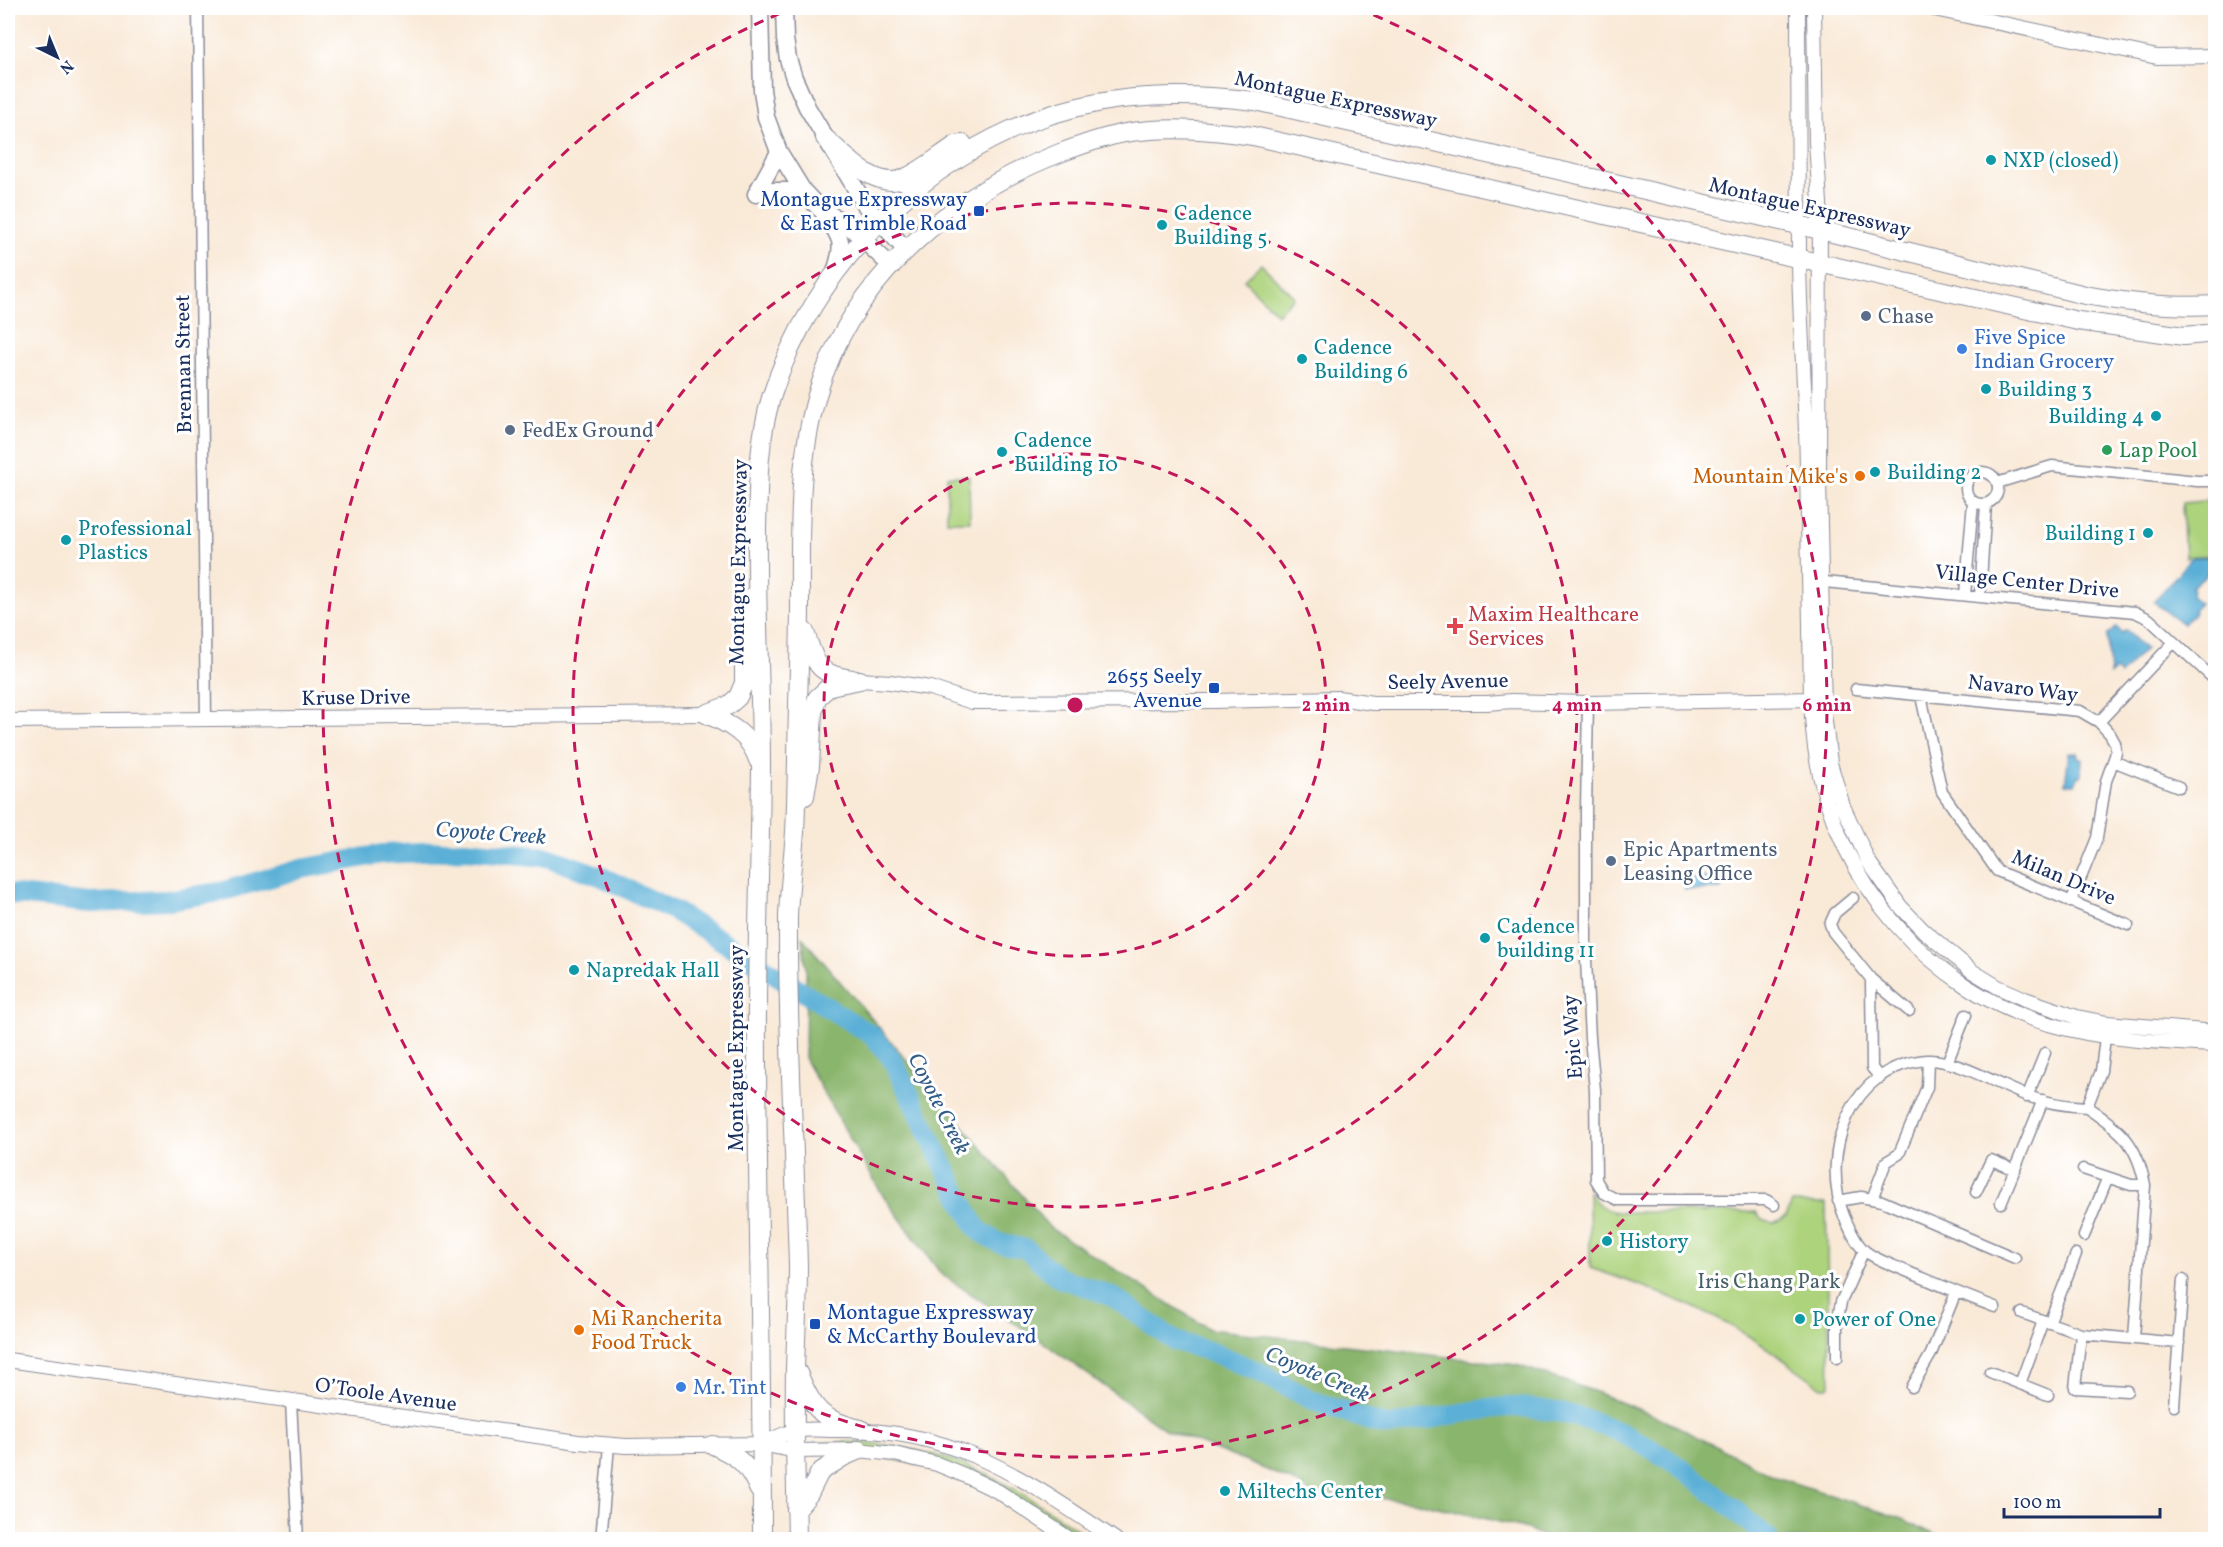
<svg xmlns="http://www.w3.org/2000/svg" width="2223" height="1547" viewBox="0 0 2223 1547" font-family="Vollkorn,serif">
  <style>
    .green { fill: #add37d; stroke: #64816e; stroke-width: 1.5 }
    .forest { fill: #8ab56c; stroke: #527265; stroke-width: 1.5 }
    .water { fill: #5bb0d7; stroke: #3b709a; stroke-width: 1.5 }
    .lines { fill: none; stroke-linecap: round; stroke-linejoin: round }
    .river { stroke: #5bb0d7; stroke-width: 20 }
    .street-casing { stroke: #8a8c9a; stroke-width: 13 }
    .secondary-casing { stroke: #8a8c9a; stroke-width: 16 }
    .primary-casing { stroke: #8a8c9a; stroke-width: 19 }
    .highway-casing { stroke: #8a8c9a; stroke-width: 20 }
    .street { stroke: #fff; stroke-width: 10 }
    .secondary { stroke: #fff; stroke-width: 14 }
    .primary { stroke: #fff; stroke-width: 16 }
    .highway { stroke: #fff; stroke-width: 18 }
    .ring { fill: none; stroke: #c2185b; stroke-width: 3; stroke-dasharray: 10 8 }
    .culture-dot { fill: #0f9aa8; stroke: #fff; stroke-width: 2 }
    .transit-dot { fill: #1a4fb4; stroke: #fff; stroke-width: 2 }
    .service-dot { fill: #5c6f8a; stroke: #fff; stroke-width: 2 }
    .shop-dot { fill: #3f7fe0; stroke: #fff; stroke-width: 2 }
    .leisure-dot { fill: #2e9e5b; stroke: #fff; stroke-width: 2 }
    .food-dot { fill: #e8710a; stroke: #fff; stroke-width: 2 }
    .health-dot { fill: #e0444e; stroke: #fff; stroke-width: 2 }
    .labels { text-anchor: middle; stroke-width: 6; stroke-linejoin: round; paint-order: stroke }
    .street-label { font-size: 21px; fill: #1b2f5e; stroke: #fff }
    .culture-label { font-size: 21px; fill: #0d838f; stroke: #fff; text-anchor: start }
    .transit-label { font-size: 21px; fill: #164399; stroke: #fff; text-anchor: end }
    .service-label { font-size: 21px; fill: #4e5e75; stroke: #fff; text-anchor: start }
    .shop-label { font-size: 21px; fill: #366cbe; stroke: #fff; text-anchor: start }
    .leisure-label { font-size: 21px; fill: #27864d; stroke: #fff; text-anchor: start }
    .food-label { font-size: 21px; fill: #c56008; stroke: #fff; text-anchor: end }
    .health-label { font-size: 21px; fill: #be3a42; stroke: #fff; text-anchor: start }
    .park-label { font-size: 21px; fill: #476067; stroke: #fff }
    .water-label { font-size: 22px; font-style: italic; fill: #315c88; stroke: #fff }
    .centre { fill: #c2185b; stroke: #fff; stroke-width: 3 }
    .ring-label { font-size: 18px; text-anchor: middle; font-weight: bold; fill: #c2185b; stroke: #fff; stroke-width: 6; stroke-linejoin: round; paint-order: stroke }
  </style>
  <rect width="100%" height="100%" fill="#fff"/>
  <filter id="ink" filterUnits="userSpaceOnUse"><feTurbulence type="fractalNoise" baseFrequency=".0167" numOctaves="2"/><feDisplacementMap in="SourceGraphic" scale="12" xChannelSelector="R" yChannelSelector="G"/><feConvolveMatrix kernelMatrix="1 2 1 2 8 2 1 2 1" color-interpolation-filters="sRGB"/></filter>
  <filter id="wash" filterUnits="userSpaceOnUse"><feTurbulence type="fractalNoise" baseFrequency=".008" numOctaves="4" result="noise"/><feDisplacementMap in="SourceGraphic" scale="24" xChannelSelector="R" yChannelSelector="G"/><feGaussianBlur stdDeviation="1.35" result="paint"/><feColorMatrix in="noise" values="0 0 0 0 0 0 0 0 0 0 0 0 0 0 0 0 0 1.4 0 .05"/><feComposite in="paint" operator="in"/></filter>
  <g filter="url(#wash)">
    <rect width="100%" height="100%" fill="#f9e9d7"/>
    <path class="green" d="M1261,264L1294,297L1277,314L1244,280Z
      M947,476H969L970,521H947Z
      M2215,500V555L2185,557L2182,503Z
      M1589,1191C1597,1205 1603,1210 1618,1212H1756L1762,1219L1773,1223L1786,1217L1792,1203L1826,1204L1830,1385L1827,1387H1822C1798,1371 1775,1352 1750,1337C1701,1307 1645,1286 1590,1268Z
      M849,1442C955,1446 1008,1483 1092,1539H1088L1063,1528L985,1478L812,1443Z"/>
    <path class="forest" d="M802,937L1050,1228L1209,1329L1517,1365L1593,1391L1665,1420L1776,1477L1903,1519L1943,1539H1548L1528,1529L1413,1501L1311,1493L1298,1484L1267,1470L1166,1430L1034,1336L941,1274L882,1194L805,1060L806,969Z"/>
    <path class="water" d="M2192,557H2214C2214,571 2200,579 2191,588L2193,590L2191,596L2200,603L2194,610L2195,612L2183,624L2154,602Z
      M2116,627L2122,633L2126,630L2145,649L2120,675L2115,671L2110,675L2107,636Z
      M2069,753H2078L2077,757L2082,758L2081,776H2078L2075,784H2065Z
      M1721,877V889L1685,890L1684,878Z"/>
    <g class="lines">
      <path class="river" d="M8,894L90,903L168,900L220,892L301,869L382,854L464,850L547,857L600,876L676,912L873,1036L892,1059L951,1180L976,1227L981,1232L999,1243L1026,1249L1059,1278L1090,1288L1115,1298L1175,1341L1215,1353L1259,1372L1314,1401L1379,1424L1389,1426C1413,1422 1437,1418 1461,1413C1477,1411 1494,1407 1511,1407C1617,1409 1693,1472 1769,1540"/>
    </g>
  </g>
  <g filter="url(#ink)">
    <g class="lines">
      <g class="street-casing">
        <path id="street" d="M198,8L206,720
          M1966 488a16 16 0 1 1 32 0a16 16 0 1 1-32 0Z
          M1997,483L2052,466L2197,481H2216
          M1814,581L2135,612L2149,619L2216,681
          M1965,595L1973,502
          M1980,596L1986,504
          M1856,689L2080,711L2099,722L2110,734L2115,743L2116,753L2106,781L2097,838L2071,902
          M1921,696L1942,792L1997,871L2128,925
          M1588,703L1586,810V960L1590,1038L1595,1090L1596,1180L1604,1193L1618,1200H1766L1774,1205
          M2099,722L2174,642
          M2113,761L2179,787
          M1853,898L1835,913L1830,924L1833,932L1871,979L1909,1011
          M1871,979L1872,1068L1880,1078
          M1947,1063L1966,1015
          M2027,1097L2045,1053
          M2087,1107C2121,1130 2137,1143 2145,1185L2134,1338
          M2087,1107L2101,1071L2106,1029
          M2083,1169L2131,1185H2145
          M1976,1192L1991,1160L2015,1170
          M1872,1199L1886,1162L1899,1154L1927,1087L1928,1060
          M1838,1201L1861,1197L1882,1201L2015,1258
          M2001,1203L2043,1100
          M2084,1236L2107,1179
          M1995,1307C1965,1296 1935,1283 1906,1271C1893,1265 1876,1260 1865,1251C1855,1243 1849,1227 1844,1216C1819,1153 1851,1065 1927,1060C1953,1058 1999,1085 2025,1095C2045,1103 2066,1106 2087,1107
          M2022,1313L2081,1334L2179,1343
          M2049,1323L2076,1254
          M2081,1334L2075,1388L2127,1391
          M1837,1358V1324L1841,1302L1864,1250
          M1990,1372L2048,1395
          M2020,1384L2043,1321
          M1912,1387L1931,1354L1956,1292
          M291,1401L298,1540
          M2174,1406L2183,1280
          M601,1540L609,1445"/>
      </g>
      <g class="secondary-casing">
        <path id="secondary" d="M1798,8C1798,92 1798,176 1799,261C1800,330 1806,399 1807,468C1808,520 1809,572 1810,624C1811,669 1809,714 1817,760C1837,880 1930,991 2049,1024C2103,1040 2160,1042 2216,1045
          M1814,8L1816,142L1820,203L1819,479L1824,713L1830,763L1843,806L1868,861L1900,906L1924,931L1972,971L1998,987L2025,999L2077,1017L2107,1023L2216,1032
          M1930,8L2157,57L2216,56
          M860,680L890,682L930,688L972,702L1214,701L1338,698L1373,703H1487L1512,701L1588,703L1818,699
          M8,721L706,714
          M8,1360L578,1442L626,1446L761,1444L796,1451L859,1450L894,1454L937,1464L964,1475L999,1492L1071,1540
          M761,1444C772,1440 784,1433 795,1431C808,1428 823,1430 836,1430C953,1427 1023,1478 1116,1540"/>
      </g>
      <g class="primary-casing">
        <path id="primary" d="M760,8L762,90L766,117L779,152L803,191L820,209L847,224L891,266
          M784,8L785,39L788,59L794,78L807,107L866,206L906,250
          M756,194L779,152
          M756,194L774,191H803
          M824,214C842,238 845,243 835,272"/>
      </g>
      <g class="highway-casing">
        <path id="highway" d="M825,138C845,155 876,192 905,178C923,170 939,156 956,145L963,144
          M805,632C816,663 815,674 852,679
          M706,714L729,705L738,697L744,683V625L751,597
          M706,714C730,724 750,735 758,760
          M805,796L810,766L813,713L817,698L830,686L860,680
          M798,1373C814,1410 820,1420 861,1429
          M713,1445C738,1456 748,1464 759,1490
          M796,1510L809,1494L820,1472L843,1457L859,1450
          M762,1540C762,1380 758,1221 757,1061C756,964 760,866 761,769C761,689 756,610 757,530C758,486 758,441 771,398C811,269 924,154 1053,114C1119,93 1187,93 1255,101L1820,230L2085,295C2129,303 2171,308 2216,305
          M797,1540C796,1483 794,1426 795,1369C796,1335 798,1301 798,1266C795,1150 787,1034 788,917C789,888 793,860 795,832C797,789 797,746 798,704C799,670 800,635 800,601C800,525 797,447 824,374C863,269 958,192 1060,153C1081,145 1103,137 1125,133C1167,126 1211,130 1253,136L2078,321L2184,336L2216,333"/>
      </g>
      <use href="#street" class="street"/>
      <use href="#secondary" class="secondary"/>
      <use href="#primary" class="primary"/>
      <use href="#highway" class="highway"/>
    </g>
  </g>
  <g class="ring">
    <circle cx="1075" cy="705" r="251"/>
    <circle cx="1075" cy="705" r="502"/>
    <path d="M1357 8A752 752 0 1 1 793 8"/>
  </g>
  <g class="culture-dot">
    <circle cx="1991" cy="160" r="6"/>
    <circle cx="1162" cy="225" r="6"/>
    <circle cx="1302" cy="359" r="6"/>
    <circle cx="1986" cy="389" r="6"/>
    <circle cx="2156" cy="416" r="6"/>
    <circle cx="1002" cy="452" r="6"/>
    <circle cx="1875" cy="472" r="6"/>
    <circle cx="2148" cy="533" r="6"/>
    <circle cx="66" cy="540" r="6"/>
    <circle cx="1485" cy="938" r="6"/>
    <circle cx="574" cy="970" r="6"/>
    <circle cx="1607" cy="1241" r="6"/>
    <circle cx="1800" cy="1319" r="6"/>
    <circle cx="1225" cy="1491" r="6"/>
  </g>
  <g class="transit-dot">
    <rect x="973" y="205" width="12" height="12" rx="3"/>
    <rect x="1208" y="682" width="12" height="12" rx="3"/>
    <rect x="809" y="1318" width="12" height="12" rx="3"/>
  </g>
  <g class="service-dot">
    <circle cx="1866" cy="316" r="6"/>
    <circle cx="510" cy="430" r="6"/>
    <circle cx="1611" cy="861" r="6"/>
  </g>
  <g class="shop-dot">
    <circle cx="1962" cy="349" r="6"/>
    <circle cx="681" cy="1387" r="6"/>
  </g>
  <circle class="leisure-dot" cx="2107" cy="450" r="6"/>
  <g class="food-dot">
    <circle cx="1860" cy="476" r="6"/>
    <circle cx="579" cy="1330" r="6"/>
  </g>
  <path class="health-dot" d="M1452 617h6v6h6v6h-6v6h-6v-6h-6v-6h6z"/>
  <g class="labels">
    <g class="street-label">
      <text transform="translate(1336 99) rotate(12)" y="7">Montague Expressway</text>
      <text transform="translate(1810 207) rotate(13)" y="7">Montague Expressway</text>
      <text transform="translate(183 364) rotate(-91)" y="7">Brennan Street</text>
      <text transform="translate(738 562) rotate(-89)" y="7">Montague Expressway</text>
      <text transform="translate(2027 581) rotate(6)" y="7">Village Center Drive</text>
      <text transform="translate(1448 681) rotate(-1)" y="7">Seely Avenue</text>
      <text transform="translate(2023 688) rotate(7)" y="7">Navaro Way</text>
      <text transform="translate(356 697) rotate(-1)" y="7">Kruse Drive</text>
      <text transform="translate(2064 877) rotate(23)" y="7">Milan Drive</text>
      <text transform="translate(1572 1037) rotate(-94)" y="7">Epic Way</text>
      <text transform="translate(736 1048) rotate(-90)" y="7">Montague Expressway</text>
      <text transform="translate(386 1394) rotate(8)" y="7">O’Toole Avenue</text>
    </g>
    <g class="culture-label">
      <text x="2003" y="167">NXP (closed)</text>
      <text x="1174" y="220">Cadence<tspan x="1174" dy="24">Building 5</tspan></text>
      <text x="1314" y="354">Cadence<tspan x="1314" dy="24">Building 6</tspan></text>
      <text x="1998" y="396">Building 3</text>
      <text x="2144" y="423" text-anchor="end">Building 4</text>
      <text x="1014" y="447">Cadence<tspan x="1014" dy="24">Building 10</tspan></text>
      <text x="1887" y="479">Building 2</text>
      <text x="78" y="535">Professional<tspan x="78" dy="24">Plastics</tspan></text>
      <text x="2136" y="540" text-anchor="end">Building 1</text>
      <text x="1497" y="933">Cadence<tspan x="1497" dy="24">building 11</tspan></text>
      <text x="586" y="977">Napredak Hall</text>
      <text x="1619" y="1248">History</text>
      <text x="1812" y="1326">Power of One</text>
      <text x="1237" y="1498">Miltechs Center</text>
    </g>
    <g class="transit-label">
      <text x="967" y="206">Montague Expressway<tspan x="967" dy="24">&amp; East Trimble Road</tspan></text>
      <text x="1202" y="683">2655 Seely<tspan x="1202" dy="24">Avenue</tspan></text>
      <text x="827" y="1319" text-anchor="start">Montague Expressway<tspan x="827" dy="24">&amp; McCarthy Boulevard</tspan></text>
    </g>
    <g class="service-label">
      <text x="1878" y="323">Chase</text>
      <text x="522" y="437">FedEx Ground</text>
      <text x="1623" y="856">Epic Apartments<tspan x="1623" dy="24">Leasing Office</tspan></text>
    </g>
    <g class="shop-label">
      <text x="1974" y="344">Five Spice<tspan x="1974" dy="24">Indian Grocery</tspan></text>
      <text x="693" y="1394">Mr. Tint</text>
    </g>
    <g class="leisure-label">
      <text x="2119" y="457">Lap Pool</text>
    </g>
    <g class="food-label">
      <text x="1848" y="483">Mountain Mike's</text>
      <text x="591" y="1325" text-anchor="start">Mi Rancherita<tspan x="591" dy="24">Food Truck</tspan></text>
    </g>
    <g class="health-label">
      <text x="1468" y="621">Maxim Healthcare<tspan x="1468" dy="24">Services</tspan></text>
    </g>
    <g class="park-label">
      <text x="1769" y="1288">Iris Chang Park</text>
    </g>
    <g class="water-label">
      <text transform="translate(491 832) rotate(4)" y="8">Coyote Creek</text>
      <text transform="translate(940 1103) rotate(63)" y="8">Coyote Creek</text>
      <text transform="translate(1318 1373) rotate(23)" y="8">Coyote Creek</text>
    </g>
  </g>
  <circle cx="1075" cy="705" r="9" class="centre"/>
  <g class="ring-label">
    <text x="1326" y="711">2 min</text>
    <text x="1577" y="711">4 min</text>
    <text x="1827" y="711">6 min</text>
  </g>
  <rect width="2223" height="1547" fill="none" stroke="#fff" stroke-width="30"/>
  <g transform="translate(57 57) rotate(137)" stroke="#ffffff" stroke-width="4.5" paint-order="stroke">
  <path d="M0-4.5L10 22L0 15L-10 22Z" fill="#1b2f5e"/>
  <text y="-9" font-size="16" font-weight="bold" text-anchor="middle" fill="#1b2f5e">N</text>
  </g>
  <path d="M2004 1508v9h156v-9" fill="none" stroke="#1b2f5e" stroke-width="3"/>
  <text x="2013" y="1508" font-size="18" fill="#1b2f5e" stroke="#ffffff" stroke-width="4.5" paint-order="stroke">100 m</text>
</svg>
